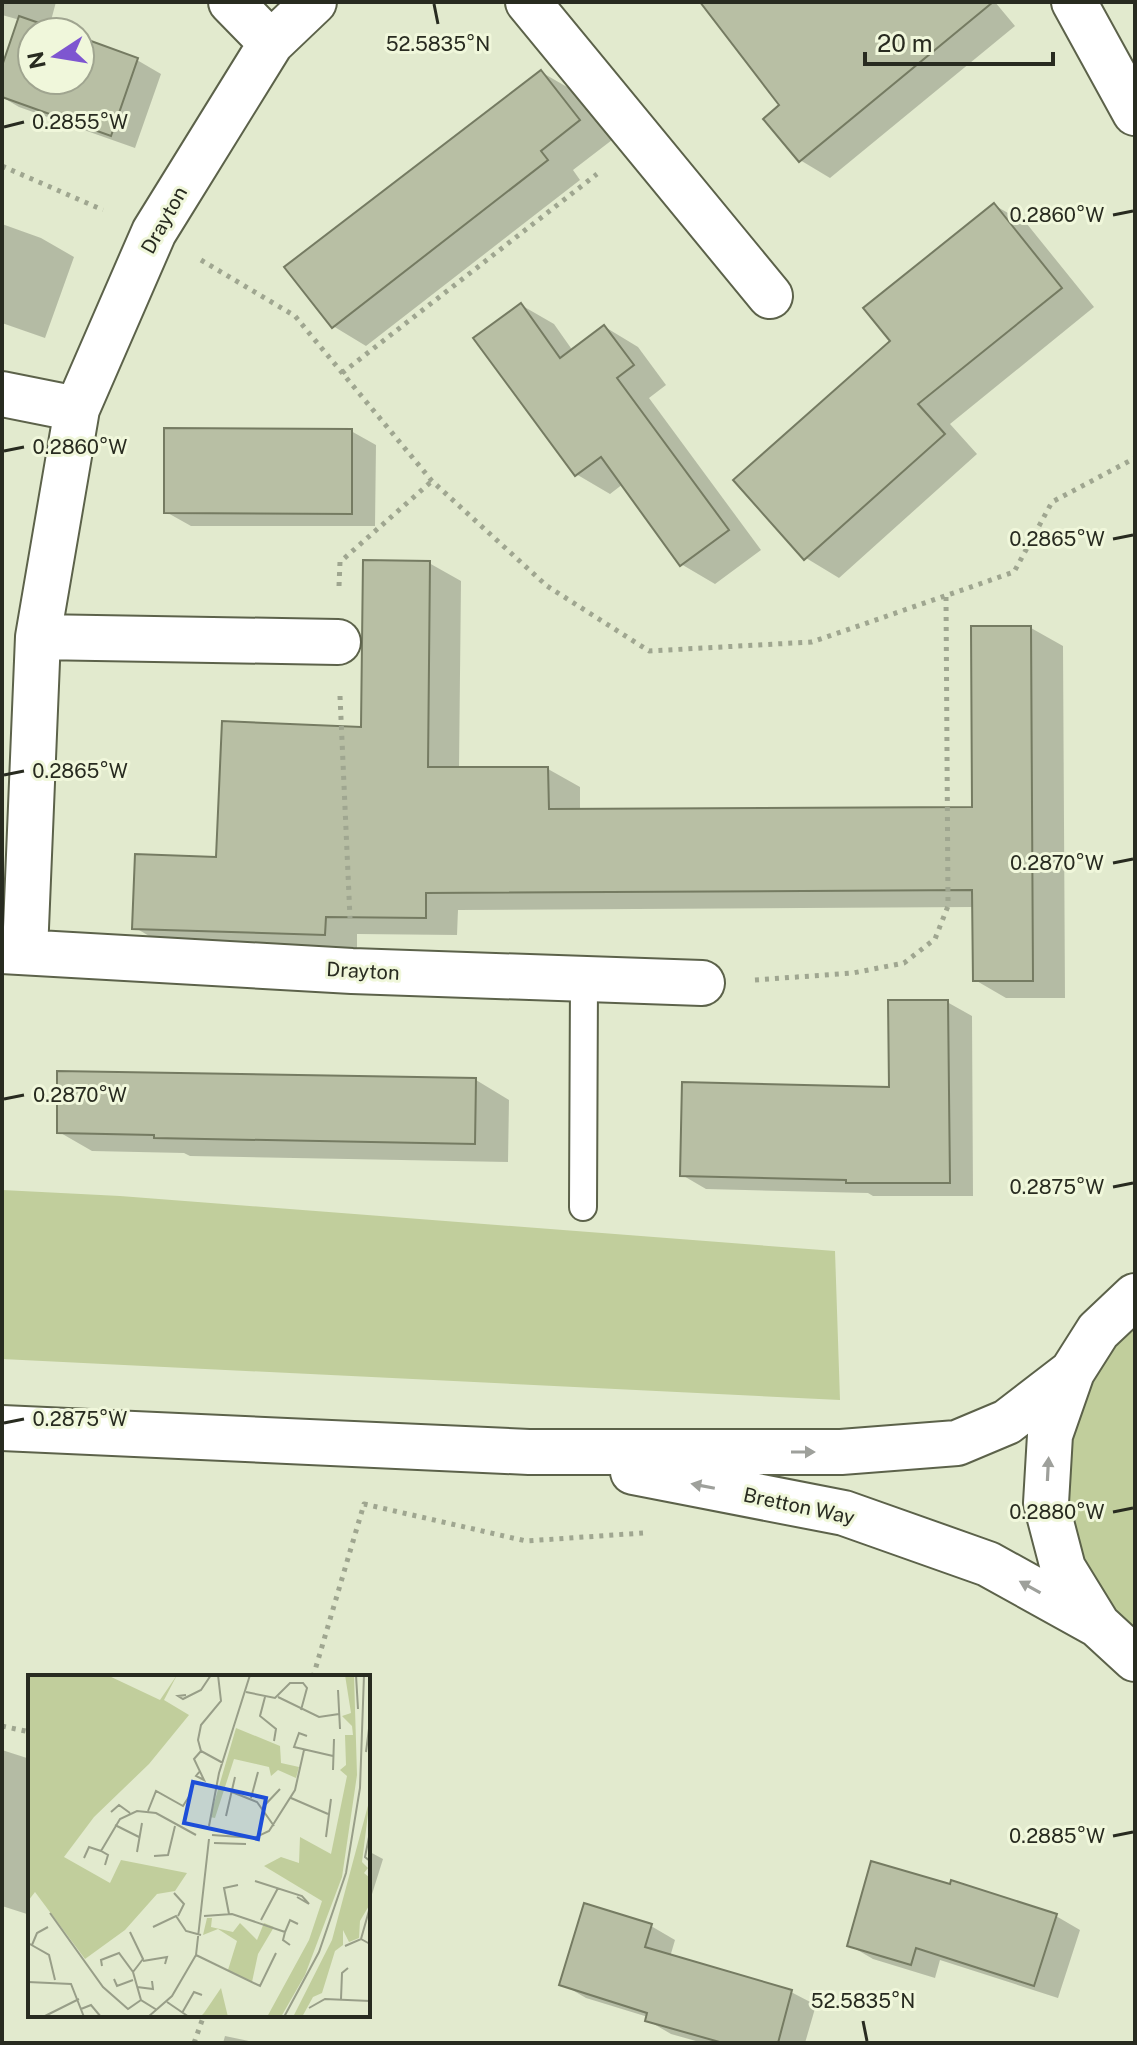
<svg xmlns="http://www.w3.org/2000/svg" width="1137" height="2045" viewBox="0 0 1137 2045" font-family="'Public Sans',sans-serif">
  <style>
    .green { fill: #c1ce9c }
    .shadow { fill: #0003 }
    .building { fill: #b8bfa4; stroke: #757b62; stroke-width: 2 }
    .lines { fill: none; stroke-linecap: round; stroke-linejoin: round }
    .lane-casing { stroke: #5c624a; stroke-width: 30 }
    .street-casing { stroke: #5c624a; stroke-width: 48 }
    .secondary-casing { stroke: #5c624a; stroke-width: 48 }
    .path { stroke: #9fa690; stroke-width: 5; stroke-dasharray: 4 6; stroke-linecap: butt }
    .lane { stroke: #fff; stroke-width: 26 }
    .street { stroke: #fff; stroke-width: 44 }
    .secondary { stroke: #fff; stroke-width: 44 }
    .oneway { fill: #9ea09b }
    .ticks { fill: none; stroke: #282b20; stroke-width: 3 }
    .labels { text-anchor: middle; stroke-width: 6; stroke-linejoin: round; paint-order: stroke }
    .street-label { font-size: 20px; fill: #282b20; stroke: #f0f7db }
    .inset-road { fill: none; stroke: #989e88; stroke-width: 2 }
    .view { fill: #1d4ed8; fill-opacity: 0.15; stroke: #1d4ed8; stroke-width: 4 }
    .inset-edge { fill: none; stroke: #282b20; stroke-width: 4 }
    .ticks-label { font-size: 20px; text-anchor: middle; fill: #282b20; stroke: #f0f7db; stroke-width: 6; stroke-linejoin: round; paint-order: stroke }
  </style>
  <rect width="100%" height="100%" fill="#e2eace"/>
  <path class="green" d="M2,1190L120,1196L835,1251L840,1400L2,1359Z
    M1135,1296V1659L1098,1625L1050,1435Z"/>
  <path class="shadow" d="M2,2H56L49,28L59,32H32V80H80V39L137,60L161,74L135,148L19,107L2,97V72L20,20L2,15Z
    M703,2H995L1015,26L830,178L800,160L782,106Z
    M541,72L574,91L612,140L573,170L580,180L366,346L333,326Z
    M994,205L1027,224L1094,307L950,424L977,454L839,578L806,558L736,481L892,341Z
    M2,224L41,238L74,257L45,338L2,323Z
    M521,305L554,324L573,351L605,327L638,347L666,385L649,398L761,550L715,584L681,564L623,484L610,494L576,474Z
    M351,431L376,445L375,526H191L166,512Z
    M2,501L3,558H2Z
    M429,563L461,581L459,769H548L580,787V811L974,809L1031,628L1063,646L1065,998H1006L975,980L974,907L458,910L457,935L357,934V952L166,946L134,927L218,859L363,730Z
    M947,1002L972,1016L973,1196H873L868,1193L706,1189L682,1175L891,1089Z
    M476,1080L509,1100L508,1162L190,1156L184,1153L92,1151L59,1132Z
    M2,1750L30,1759V1915L2,1906Z
    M368,1851L383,1859L368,1907Z
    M1056,1916L1080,1930L1058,1998L940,1960L935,1978L873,1959L849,1945Z
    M651,1926L675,1940L670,1957L791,1992L816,2005L805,2043H703L671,2034L647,2020L648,2017L586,1998L562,1984Z
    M225,2036L258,2043H223Z"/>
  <path class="building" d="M700,2H993L799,162L763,119L779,105Z
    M19,16L65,32H32V80H80V37L138,58L111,136L2,97V66Z
    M541,70L580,120L541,151L548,160L332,328L284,267Z
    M994,203L1062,288L918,404L945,434L804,560L733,480L890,341L863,308Z
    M521,303L560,358L604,325L634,365L617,378L729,530L680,566L601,457L575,476L473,338Z
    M164,428L352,429V514L164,513Z
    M363,560L430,561L428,767H548L549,809L972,807L971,626H1031L1033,981H973L972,890L426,893V918L326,917L325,935L132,929L135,854L216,857L222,721L361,727Z
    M888,1000H948L950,1183H846V1180L680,1176L682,1082L889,1087Z
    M57,1071L476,1078L475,1144L154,1138V1135L57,1133Z
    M871,1861L950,1884L951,1880L1057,1914L1034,1986L916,1948L911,1965L847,1946Z
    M584,1903L652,1924L645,1947L792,1990L778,2043H723L645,2021L647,2013L559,1985Z"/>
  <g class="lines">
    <g class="lane-casing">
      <path id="lane" d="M583,1207L584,980"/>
    </g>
    <g class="street-casing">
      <path id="street" d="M231,2L271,43
        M528,2L770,296
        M1074,2L1135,113
        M2,394L77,409
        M38,637L338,642
        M2,951L352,971L702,983
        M25,952L38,637L77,409L154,232L271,43L314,2"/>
    </g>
    <g class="secondary-casing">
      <path id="secondary" d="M1135,1296L1098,1331L1072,1372L1050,1435L1046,1503L1063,1568L1098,1625L1135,1659
        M2,1428L529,1452H841L957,1443L1007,1422L1072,1372
        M633,1472L844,1513L988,1564L1098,1625"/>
    </g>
    <path class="path" d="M2,166L103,210
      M201,260L295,316L432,481L547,586L649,651L812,642L1014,572L1052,502L1135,458
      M342,373L597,174
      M339,586L340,562L432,481
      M340,696L350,918
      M755,980L853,973L904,963L935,939L948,906L946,595
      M313,1677L364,1504L526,1541L643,1533
      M2,1726L30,1732
      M194,2043L204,2015"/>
    <use href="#lane" class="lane"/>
    <use href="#street" class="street"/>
    <use href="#secondary" class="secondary"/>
  </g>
  <defs><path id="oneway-solid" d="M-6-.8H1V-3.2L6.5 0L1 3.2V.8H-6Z" transform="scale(2)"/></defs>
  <g class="oneway">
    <use href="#oneway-solid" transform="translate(803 1452)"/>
    <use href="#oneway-solid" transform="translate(1048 1469) rotate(-87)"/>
    <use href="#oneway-solid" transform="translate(703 1486) rotate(-169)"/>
    <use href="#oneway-solid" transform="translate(1030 1587) rotate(-151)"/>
  </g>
  <path class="ticks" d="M434,4L438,24M4,127L24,122M1113,215L1133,211M4,451L24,447M1113,539L1133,535M4,775L24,771M1113,863L1133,859M4,1099L24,1095M1113,1187L1133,1183M4,1423L24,1419M1113,1512L1133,1508M1113,1836L1133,1832M863,2021L867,2041"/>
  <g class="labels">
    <g class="street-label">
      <text transform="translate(164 220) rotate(-61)" y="7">Drayton</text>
      <text transform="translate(363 971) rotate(3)" y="7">Drayton</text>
      <text transform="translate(799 1506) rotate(12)" y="7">Bretton Way</text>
    </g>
  </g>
  <g transform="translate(28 1675)">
    <rect width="342" height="342" fill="#e2eace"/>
    <path d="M0,0H79L132,25L149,0L136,25L161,40L121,89L66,142L36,182L82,208L93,185L159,198L147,216L129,219L97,255L57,284L7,217L0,226ZM317,0H326L329,100L314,202L277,300L253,342H239L281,265L294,226L236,191L253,182L271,188L272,162L303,179L319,101L312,95L318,90L317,60H325L324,51L314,41L323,38ZM208,53L252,71L253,88L271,92L268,103L250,95L243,101L241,92L206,84L187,143L182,142ZM342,123L334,187L340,193L336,198L342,203V229L332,246L331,263L321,267L315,255V270L307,276L294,318L285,322L274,342H265L304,265ZM179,243H184L183,252L205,257L212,248L229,265L236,248L246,252L230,279L224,307L200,295L209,266L190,254L175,260ZM193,313L200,342H172L176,338Z" fill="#c1ce9c"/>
    <path class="inset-road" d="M190,0L193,26L173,50L170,65L173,76L195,88M328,0L330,34M310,15L312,54M218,17L247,23L262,8H275L279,13L273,35M158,20L150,21L155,24L173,15L183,0M237,22L232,41L248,54L246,66M250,22L291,42L311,39M279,61L271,58L266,72L305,81M338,77L342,46M305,95L306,64M172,96L168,101L176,105L166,84L173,76M204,117L229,127L246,151M223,123L230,97M263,123L300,139M235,132L252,114M120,136L128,116L155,131L162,120M83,137L91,130L102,138M198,141L207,102M87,150L111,162M181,151L191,98L222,0M342,157L337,182L342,186M184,160L226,163L241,156L267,115L276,75M298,162L303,124M186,168L218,169M73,176L92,144L109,136L128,138L168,160M109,177L114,148M126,181L140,180L147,151M56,183L61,172L73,176L80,180L77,190M227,206L274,221L281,229L269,222M146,218L156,229L150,241M22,238L75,312L100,334L113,325M201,239L196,213L210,210M176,241L204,239L257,257M233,245L250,213M125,252L148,241L158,256L173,260M102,257L115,284L105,297M333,264L342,232M0,268L21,280L27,305M4,270L9,258L20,252M262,270L255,265L257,257L262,245L270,249M317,271L333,264L342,269M168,280L232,311L248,278M115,286L139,282L137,289M74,291L73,285L91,278L105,297L113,325L129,335M86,304L89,311L105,305M0,307L43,309L56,342M109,312L125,314L124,306M313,324L314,298L320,293M139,327L161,342M281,333L297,324L342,326M53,334L63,330L73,342M154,338L166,317L174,320M15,342L51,324M120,342L144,321L168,280L181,164M256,342L291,277L318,198L332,113L336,0"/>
    <path class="view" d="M165,107L238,123L230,164L156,148Z"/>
    <rect width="342" height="342" class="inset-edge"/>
  </g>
  <g class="ticks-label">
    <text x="438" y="51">52.5835°N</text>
    <text x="80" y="129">0.2855°W</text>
    <text x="1057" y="222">0.2860°W</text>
    <text x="80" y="454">0.2860°W</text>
    <text x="1057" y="546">0.2865°W</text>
    <text x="80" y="778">0.2865°W</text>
    <text x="1057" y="870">0.2870°W</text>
    <text x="80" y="1102">0.2870°W</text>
    <text x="1057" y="1194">0.2875°W</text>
    <text x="80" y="1426">0.2875°W</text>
    <text x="1057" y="1519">0.2880°W</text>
    <text x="1057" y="1843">0.2885°W</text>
    <text x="863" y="2008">52.5835°N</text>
  </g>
  <rect width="1137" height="2045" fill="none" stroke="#282b20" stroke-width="8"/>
  <g transform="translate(56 56) rotate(258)"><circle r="38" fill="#f0f7db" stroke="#a0a590" stroke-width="2"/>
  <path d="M0-6L14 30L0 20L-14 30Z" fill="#7e56d0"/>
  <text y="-12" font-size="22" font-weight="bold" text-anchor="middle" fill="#282b20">N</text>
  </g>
  <path d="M865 52v12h188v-12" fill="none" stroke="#282b20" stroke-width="4"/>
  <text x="877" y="52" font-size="24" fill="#282b20" stroke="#f0f7db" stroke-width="6" paint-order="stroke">20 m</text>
</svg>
